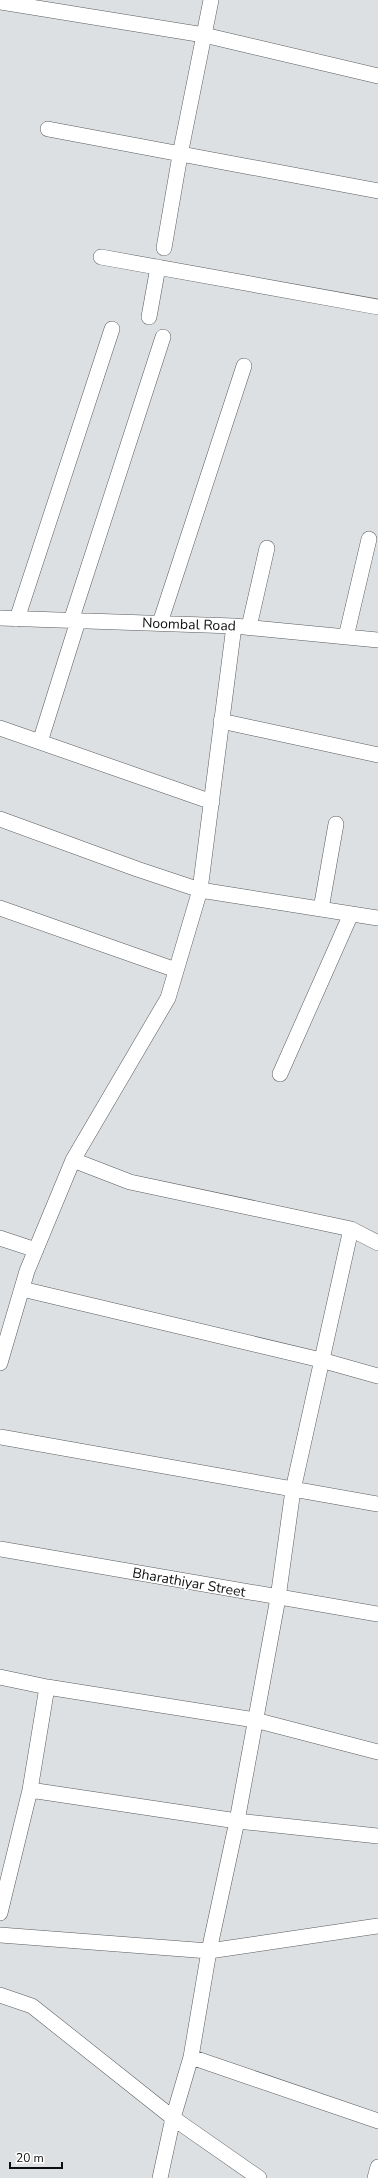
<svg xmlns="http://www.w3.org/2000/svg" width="378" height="2178" viewBox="0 0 378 2178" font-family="'Nunito Sans',sans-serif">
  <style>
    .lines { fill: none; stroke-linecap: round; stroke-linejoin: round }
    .street-casing { stroke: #595b5d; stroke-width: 16 }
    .street { stroke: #fff; stroke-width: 15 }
    .labels { text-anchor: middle; stroke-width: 3; stroke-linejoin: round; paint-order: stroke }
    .street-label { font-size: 14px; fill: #0d0e0f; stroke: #fff }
  </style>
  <rect width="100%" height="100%" fill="#dde0e2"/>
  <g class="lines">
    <g class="street-casing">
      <path id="street" d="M0,2L204,35L378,76
        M48,129L378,191
        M164,248L180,155L211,0
        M101,257L378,307
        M149,317L158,267
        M0,618L234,626L378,640
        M17,619L112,329
        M71,621L163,337
        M160,623L244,366
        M249,627L267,548
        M346,637L369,539
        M221,721L378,755
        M0,728L212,802
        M40,742L78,621
        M0,819L137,869L200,890L378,918
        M0,908L176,970
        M321,909L336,824
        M280,1074L351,914
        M73,1160L130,1182L351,1229L378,1243
        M0,1238L36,1250
        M22,1289L321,1360L378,1376
        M0,1363L27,1271L73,1160L168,998L200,890L234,626
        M0,1437L378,1504
        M0,1549L378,1614
        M0,1677L47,1687
        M30,1790L237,1821L378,1836
        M0,1913L30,1790L47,1687L255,1720L378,1752
        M0,1935L209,1951L237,1821L278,1598L293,1490L351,1229
        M0,1995L32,2006L173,2118L259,2178
        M191,2057L378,2121
        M160,2178L173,2118L191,2057L209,1951L378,1926
        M375,2178L378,2167"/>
    </g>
    <use href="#street" class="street"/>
  </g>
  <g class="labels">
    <g class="street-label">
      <text transform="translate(189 624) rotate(2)" y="5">Noombal Road</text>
      <text transform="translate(189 1582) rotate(10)" y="5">Bharathiyar Street</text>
    </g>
  </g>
  <path d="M10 2162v6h52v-6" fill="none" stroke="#0d0e0f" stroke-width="2"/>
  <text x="16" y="2162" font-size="12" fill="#0d0e0f" stroke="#ffffff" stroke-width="3" paint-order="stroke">20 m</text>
</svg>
